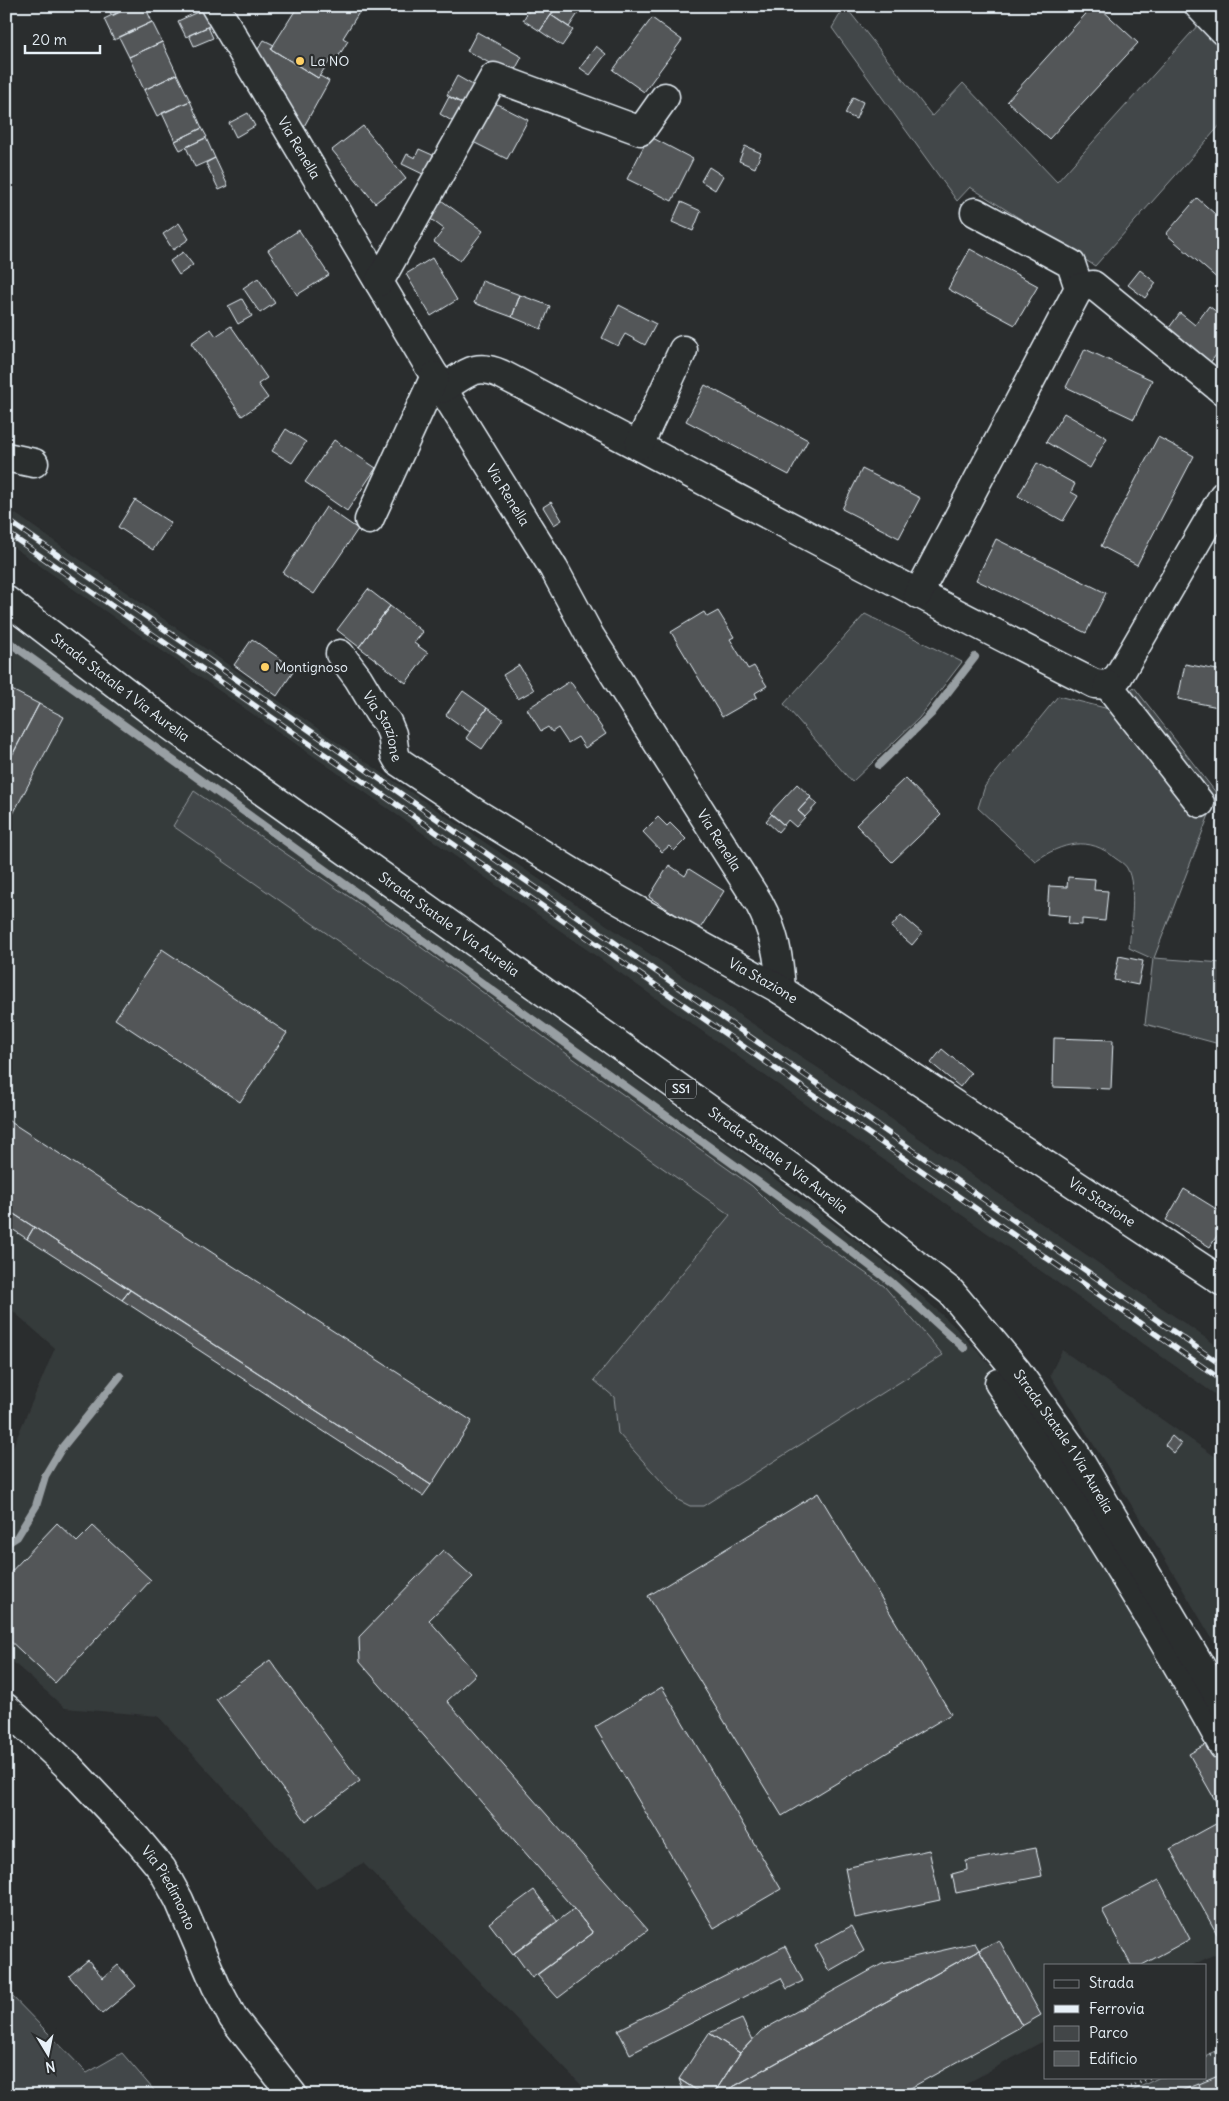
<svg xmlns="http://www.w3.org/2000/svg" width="1229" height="2101" viewBox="0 0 1229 2101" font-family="Delius,sans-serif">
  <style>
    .built { fill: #363a3b }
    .green { fill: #424648; stroke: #959ca0 }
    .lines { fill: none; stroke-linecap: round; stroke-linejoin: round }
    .stream { stroke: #989fa3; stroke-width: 8 }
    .building { fill: #535759; stroke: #e8f1f8 }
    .minor-casing { stroke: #e8f1f8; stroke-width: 31 }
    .major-casing { stroke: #e8f1f8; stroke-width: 31 }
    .path { stroke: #e8f1f8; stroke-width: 3; stroke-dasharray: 1 4; stroke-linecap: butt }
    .minor { stroke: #2a2d2e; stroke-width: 28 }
    .major { stroke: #2a2d2e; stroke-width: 28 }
    .rail-casing { stroke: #e8f1f8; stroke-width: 5.5 }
    .rail { stroke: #2a2d2e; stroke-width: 4; stroke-dasharray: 11; stroke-linecap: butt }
    .poi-dot { fill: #ffd166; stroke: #2a2d2e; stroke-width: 2 }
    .labels { text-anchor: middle; stroke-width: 4.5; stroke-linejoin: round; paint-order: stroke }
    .shield { fill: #2a2d2e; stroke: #afb6bb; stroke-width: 1 }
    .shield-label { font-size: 12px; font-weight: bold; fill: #e8f1f8 }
    .poi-label { font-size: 14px; fill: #e8f1f8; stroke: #2a2d2e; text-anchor: start }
    .street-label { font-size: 14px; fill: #e8f1f8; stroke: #2a2d2e }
  </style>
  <rect width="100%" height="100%" fill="#2a2d2e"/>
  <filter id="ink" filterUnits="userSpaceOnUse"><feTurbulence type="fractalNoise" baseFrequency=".02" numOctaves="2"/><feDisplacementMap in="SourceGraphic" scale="10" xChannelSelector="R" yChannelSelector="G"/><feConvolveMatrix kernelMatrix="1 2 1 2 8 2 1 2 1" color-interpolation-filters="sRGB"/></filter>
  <g filter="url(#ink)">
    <path class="built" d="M6,507L341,745L824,1072L1223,1350V1400L349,781L6,542Z
      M6,621L750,1160L883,1261L952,1324L1044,1423L1223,1737V1950L1193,1965H1045V2040L946,2095H591L363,1863L316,1889L158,1716L65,1708L6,1656V1463L55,1348L6,1305Z
      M1062,1350L1223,1462V1657L1154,1541L1050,1375Z"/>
    <path class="green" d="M845,6L932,116L963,83L1057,182L1199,24L1221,46L1223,53V122L1095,266L970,187L957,201L832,28Z
      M865,614L962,662L919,718L852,782L784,704Z
      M1134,687L1217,794L1154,958L1223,963V1045L1145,1024L1153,959L1129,948C1131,927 1137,886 1127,868C1125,864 1119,861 1115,858C1089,835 1062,843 1035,861L978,808L985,786L1058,696L1105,708L1118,701Z
      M194,791L392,926L604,1081L752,1186L778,1212L884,1286L943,1355L703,1506H690L678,1500L618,1433L614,1397L594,1380L730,1215L173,826Z
      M6,1990L87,2073L122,2053L158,2095H6Z
      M1223,2047V2095H1124L1160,2077H1205V2056Z"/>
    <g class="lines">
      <path class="stream" d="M6,640L797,1210L891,1282L964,1348
        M879,765L931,714L975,657
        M6,1544L17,1537L36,1506L45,1476L61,1449L120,1376"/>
    </g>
    <path class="building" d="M107,6H118L120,12L112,16Z
      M131,6H145L152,22L114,40L104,19Z
      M298,6H363L343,38L348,41L335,62L331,59L318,78L271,49Z
      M532,6H557L540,31L523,20Z
      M557,6H583L569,27L551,15Z
      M1093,6H1098L1138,43L1049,139L1007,101Z
      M206,8L213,24L186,37L178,21Z
      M551,15L573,30L562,46L540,31Z
      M652,18L682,40L644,92L613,70Z
      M152,22L162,42L129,57L119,37Z
      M208,27L213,38L194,46L189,35Z
      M477,32L522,57L512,75L467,51Z
      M264,40L274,45L271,49L318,78L320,76L329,81L302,130L256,52Z
      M162,42L177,74L144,90L129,57Z
      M596,46L606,54L590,75L580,68Z
      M177,74L190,101L157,116L144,90Z
      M457,76L478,88L467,106L447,95Z
      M449,97L467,106L457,124L440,114Z
      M853,97L863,102L856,119L845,114Z
      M190,101L202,128L175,141L162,113Z
      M491,101L528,120L507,159L471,141Z
      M248,113L255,126L236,137L229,123Z
      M363,126L406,179L375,203L332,150Z
      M202,128L207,137L180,150L175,141Z
      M649,136L693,159L672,201L627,179Z
      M206,138L215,158L195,167L186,147Z
      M745,146L761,153L755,168L739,161Z
      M419,149L437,157L427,176L402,164L407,154L415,158Z
      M215,158L228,186L219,190L206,163Z
      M709,167L723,176L715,190L701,181Z
      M1197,198L1223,221V278L1220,281L1166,234Z
      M441,200L483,231L460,261L434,242L444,229L428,217Z
      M681,202L701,211L693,231L672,222Z
      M179,223L189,239L173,250L163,234Z
      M299,230L329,275L297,295L268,250Z
      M970,249L1038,286L1015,325L948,289Z
      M183,252L193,265L179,275L170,261Z
      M432,258L457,300L431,316L406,274Z
      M1140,270L1156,283L1145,298L1128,285Z
      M258,278L275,303L260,313L243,288Z
      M482,281L520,295L512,317L474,303Z
      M520,295L550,306L541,329L512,317Z
      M242,299L252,316L238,324L228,306Z
      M619,305L656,324L645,345L625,334L618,346L602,338Z
      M1209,306L1223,317V346L1206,368L1163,336L1180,313L1195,325Z
      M231,326L267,378L258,384L268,398L242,416L191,343L211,329L216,336Z
      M1085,349L1152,380L1134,419L1066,387Z
      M705,385L808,440L789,475L686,421Z
      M1064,413L1107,438L1090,468L1046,442Z
      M286,429L306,442L292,463L272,451Z
      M1158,437L1194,456L1137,565L1101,546Z
      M334,440L376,468L347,511L305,482Z
      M1037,463L1075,484L1071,492L1078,496L1063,521L1018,496Z
      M862,469L920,498L899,538L842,509Z
      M135,500L171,523L153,550L118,527Z
      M551,502L562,520L554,525L543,507Z
      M326,507L358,529L314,594L283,573Z
      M996,539L1106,593L1086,633L976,580Z
      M368,589L390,606L359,647L337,630Z
      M390,606L423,632L414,643L428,653L406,683L359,647Z
      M718,611L734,637L730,639L748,669L754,666L767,686L755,693L757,697L722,717L671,632L704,612L707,617Z
      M252,639L295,669L277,696L234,665Z
      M1185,664L1223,671V684L1218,707L1178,699Z
      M519,665L534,690L518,699L503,675Z
      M570,681L606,734L585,748L578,737L568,743L558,728L552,732L548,727L541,731L527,709Z
      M6,687L39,704L6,767Z
      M463,691L487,708L470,732L446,715Z
      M39,704L64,717L13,814L6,811V767Z
      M487,708L503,719L482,749L466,738Z
      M905,778L941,815L892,862L856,825Z
      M797,784L811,797L798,811L805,817L796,827L788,820L784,825L770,813Z
      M810,798L817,804L805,817L798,811Z
      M772,814L784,825L778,832L766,821Z
      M658,817L667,826L670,823L686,839L674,851L669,846L662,852L643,832Z
      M669,865L685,876L689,869L724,891L699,930L649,897Z
      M1068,877L1095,879L1094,890L1108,891L1105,921L1082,919V925L1068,924L1069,916L1047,914L1049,886L1067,887Z
      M901,915L922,933L912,945L891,927Z
      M162,949L287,1033L240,1102L115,1019Z
      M1119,956L1143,961L1138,985L1114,980Z
      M1054,1038L1113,1040L1111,1089L1053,1087Z
      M942,1049L971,1073L960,1087L931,1063Z
      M6,1119L472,1421L431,1485L6,1209Z
      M1184,1189L1223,1213V1226L1210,1247L1166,1220Z
      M6,1209L34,1227L27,1239L6,1225Z
      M34,1227L130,1290L122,1300L27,1239Z
      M130,1290L431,1485L423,1496L122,1300Z
      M1172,1436L1181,1444L1174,1453L1165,1445Z
      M818,1493L951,1714L782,1816L648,1596Z
      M57,1523L77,1542L93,1526L151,1580L55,1683L6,1637V1577Z
      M443,1550L473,1577L429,1620L476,1674L447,1701L648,1930L558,1998L537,1975L593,1933L574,1909L360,1662L359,1637Z
      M270,1660L360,1781L306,1821L216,1699Z
      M662,1687L781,1889L714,1928L595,1727Z
      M1208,1743L1223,1769V1814L1189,1754Z
      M1223,1820V1931L1217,1934L1170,1849Z
      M1036,1848L1042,1876L956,1893L952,1874L967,1870L966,1861Z
      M929,1850L940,1900L855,1918L845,1868Z
      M1159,1880L1190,1939L1142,1965H1131L1102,1910Z
      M534,1890L558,1922L513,1954L489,1923Z
      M574,1909L593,1933L532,1978L514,1953Z
      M851,1926L864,1951L829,1971L815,1946Z
      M999,1940L1041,2015L1022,2026L979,1950Z
      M975,1943L979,1950L731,2088L735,2095H713L740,2053L761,2031L882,1964Z
      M785,1946L803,1981L787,1989L781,1978L630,2054L618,2030Z
      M979,1950L1022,2026L898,2095H735L731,2088Z
      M88,1960L103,1978L118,1965L136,1986L102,2014L69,1976Z
      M742,2019L752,2040L740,2053L709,2033Z
      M709,2033L740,2053L713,2095H704L679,2079Z
      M1223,2074V2095H1203L1199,2084Z
      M679,2079L704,2095H685Z
      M1199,2084L1203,2095H1170Z"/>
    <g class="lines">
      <g class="minor-casing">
        <g id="minor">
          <path id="s1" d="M215,6L440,385L554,569L590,636L759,903C775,933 779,957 781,990"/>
          <path d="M1199,6L1223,31"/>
          <path d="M975,212L1071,264L1079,288"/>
          <path d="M379,282L494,77L641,131L665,97"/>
          <path d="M442,389C465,375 474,362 501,374C699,477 895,584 1095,684L1108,685L1118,677L1223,496"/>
          <path d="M639,445L683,350"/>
          <path d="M6,457L34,463"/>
          <path d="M369,520L435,376"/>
          <path d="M918,594L1079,288L1093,285L1223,391"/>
          <path id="s2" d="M340,654L358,678L379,713L387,722L392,734L395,755L399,762L474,812L606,893L781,990L1223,1282"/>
          <path d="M1108,685L1200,803"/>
          <path d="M999,1383C1079,1501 1154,1620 1223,1746"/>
          <path id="s3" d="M6,1708L71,1769L137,1839L162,1869L179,1900L216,1986L233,2018L293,2095"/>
        </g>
      </g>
      <g class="major-casing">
        <g id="major">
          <path id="s4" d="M6,600L164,721L804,1177L951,1292L1017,1371L1074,1451L1223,1704"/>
        </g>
      </g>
      <path class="path" d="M1205,2056L1223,2050
        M1112,2095L1153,2077"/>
      <use href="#minor" class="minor"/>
      <use href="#major" class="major"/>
      <g class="rail-casing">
        <path id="rail" d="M6,519L1223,1366
          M6,532L1223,1381"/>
      </g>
      <use href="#rail" class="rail"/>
    </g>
  </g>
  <g class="poi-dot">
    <circle cx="300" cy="61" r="5"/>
    <circle cx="265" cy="667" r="5"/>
  </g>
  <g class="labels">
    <rect class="shield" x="666" y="1079.5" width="30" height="19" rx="4"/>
    <g class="shield-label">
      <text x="681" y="1093">SS1</text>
    </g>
    <g class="poi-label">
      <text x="310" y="66">La NO</text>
      <text x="275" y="672">Montignoso</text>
    </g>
    <g class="street-label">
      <text dy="5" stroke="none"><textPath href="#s1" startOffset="165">Via Renella</textPath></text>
      <text dy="5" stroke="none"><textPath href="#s1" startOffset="570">Via Renella</textPath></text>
      <text dy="5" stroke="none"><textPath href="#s4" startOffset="144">Strada Statale 1 Via Aurelia</textPath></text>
      <text dy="5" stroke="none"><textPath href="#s2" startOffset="85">Via Stazione</textPath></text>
      <text dy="5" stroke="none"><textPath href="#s1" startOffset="975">Via Renella</textPath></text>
      <text dy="5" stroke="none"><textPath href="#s4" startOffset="549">Strada Statale 1 Via Aurelia</textPath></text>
      <text dy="5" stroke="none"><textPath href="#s2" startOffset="550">Via Stazione</textPath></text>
      <text dy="5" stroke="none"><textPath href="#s4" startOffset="954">Strada Statale 1 Via Aurelia</textPath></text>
      <text dy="5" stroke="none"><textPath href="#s2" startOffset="955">Via Stazione</textPath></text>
      <text dy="5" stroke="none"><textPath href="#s4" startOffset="1359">Strada Statale 1 Via Aurelia</textPath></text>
      <text dy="5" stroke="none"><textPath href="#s3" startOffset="244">Via Piedimonto</textPath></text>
    </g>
  </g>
  <rect width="1229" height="2101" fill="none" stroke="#2a2d2e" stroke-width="25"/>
  <rect x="12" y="12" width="1204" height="2076" fill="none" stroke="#e8f1f8" stroke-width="2" filter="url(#ink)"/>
  <rect x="1044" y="1964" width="162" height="115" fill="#2a2d2e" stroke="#767b7f"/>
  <rect x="1054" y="1980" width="25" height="8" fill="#2a2d2e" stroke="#767b7f"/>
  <text x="1089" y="1988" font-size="15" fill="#e8f1f8">Strada</text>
  <rect x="1054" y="2005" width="25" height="8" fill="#e8f1f8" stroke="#767b7f"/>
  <text x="1089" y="2014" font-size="15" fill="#e8f1f8">Ferrovia</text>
  <rect x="1054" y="2026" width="25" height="15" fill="#424648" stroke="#767b7f"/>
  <text x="1089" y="2038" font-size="15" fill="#e8f1f8">Parco</text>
  <rect x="1054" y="2051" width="25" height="15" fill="#535759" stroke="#767b7f"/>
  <text x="1089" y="2064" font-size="15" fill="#e8f1f8">Edificio</text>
  <g transform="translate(48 2054) rotate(170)" stroke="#2a2d2e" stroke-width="4" paint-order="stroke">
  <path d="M0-4L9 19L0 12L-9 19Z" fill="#e8f1f8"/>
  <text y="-8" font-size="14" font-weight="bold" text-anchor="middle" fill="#e8f1f8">N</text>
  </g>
  <path d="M25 45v8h75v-8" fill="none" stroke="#e8f1f8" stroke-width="2.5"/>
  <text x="32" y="45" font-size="15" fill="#e8f1f8" stroke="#2a2d2e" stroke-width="4" paint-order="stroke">20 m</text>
</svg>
